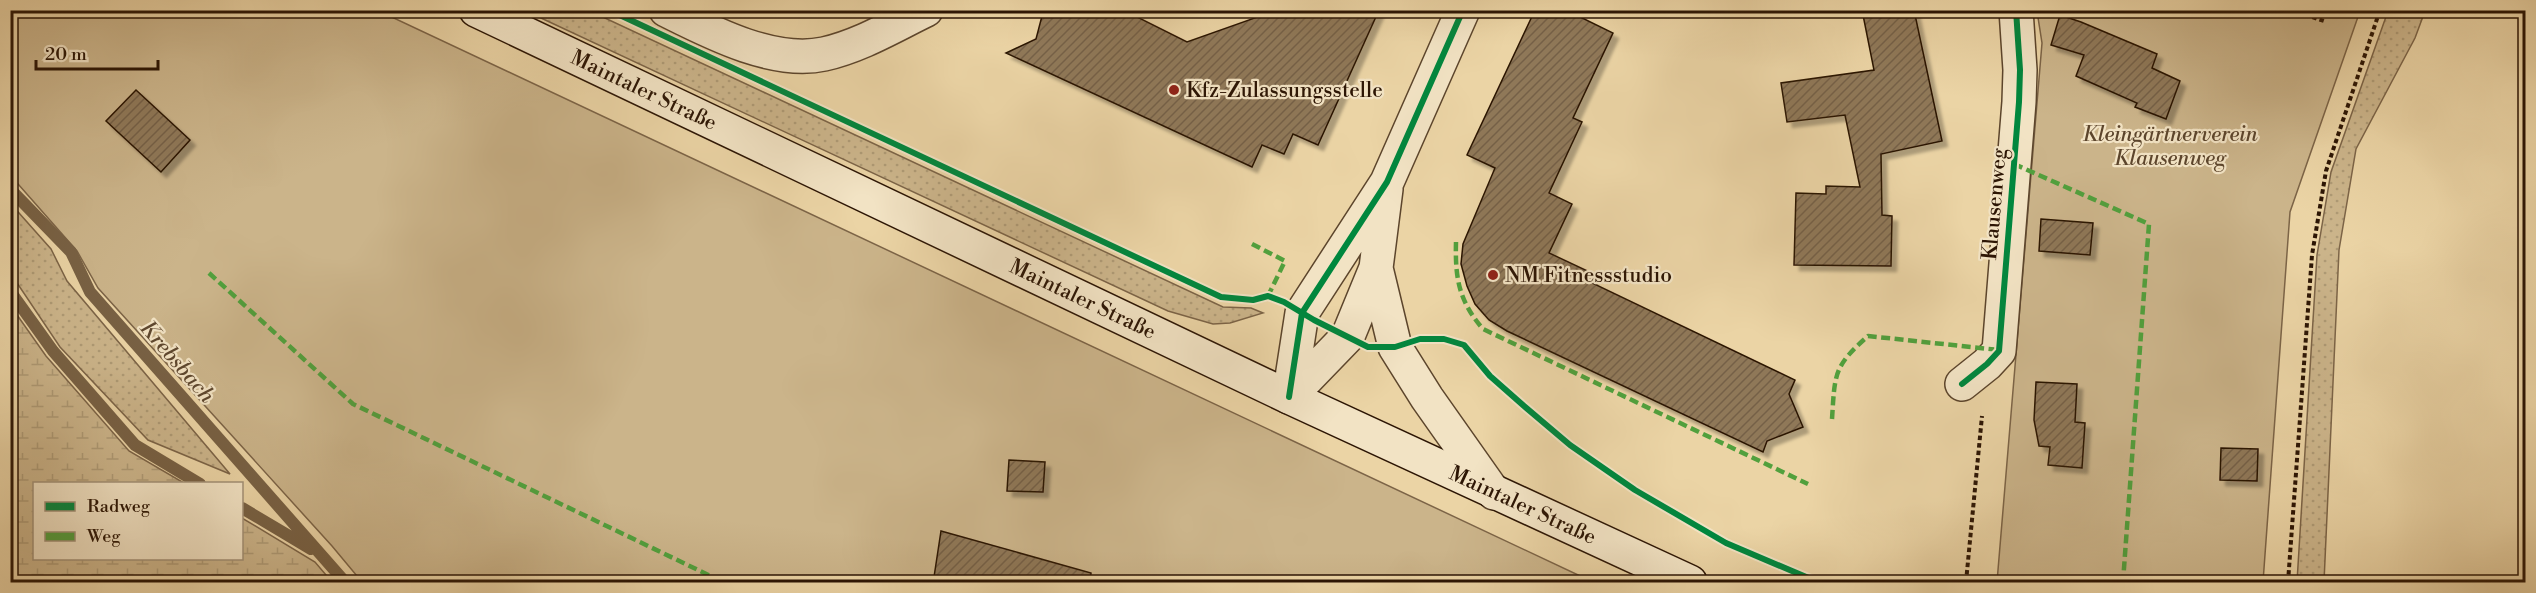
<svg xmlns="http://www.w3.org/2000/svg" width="2536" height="593" viewBox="0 0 2536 593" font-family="'Libre Bodoni',serif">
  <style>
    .grass { fill: url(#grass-dots); stroke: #7c6447; stroke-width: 1.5 }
    .wetland { fill: url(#wetland-marsh); stroke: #7c6447; stroke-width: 1.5 }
    .garden { fill: #cbb48a; stroke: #7c6447; stroke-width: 1.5 }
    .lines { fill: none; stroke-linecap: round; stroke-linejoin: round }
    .stream { stroke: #786144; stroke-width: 12 }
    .building { fill: url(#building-hatch); stroke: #2c1504; stroke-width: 1.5; filter: url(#shadow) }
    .minor-casing { stroke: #5c452c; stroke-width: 36 }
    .secondary-casing { stroke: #2c1504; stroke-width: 36 }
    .path { stroke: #2c1504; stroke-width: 4; stroke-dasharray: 4.5 3; stroke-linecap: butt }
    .minor { stroke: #f2e3c4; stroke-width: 33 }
    .secondary { stroke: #f2e3c4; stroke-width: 33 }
    .quiet { stroke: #51a03d; stroke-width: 4.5; stroke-dasharray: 9 4.5; stroke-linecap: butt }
    .cycleway-casing { stroke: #f2e3c4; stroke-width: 10 }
    .cycleway { stroke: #00873e; stroke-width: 6 }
    .poi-dot { fill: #8f2418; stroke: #f2e3c4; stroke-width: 2 }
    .labels { text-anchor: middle; stroke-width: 4.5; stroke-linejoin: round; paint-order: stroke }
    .street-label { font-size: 21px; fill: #2c1504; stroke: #f2e3c4 }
    .poi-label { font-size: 21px; fill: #2c1504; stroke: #f2e3c4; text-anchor: start }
    .park-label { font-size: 21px; font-style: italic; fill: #5c452c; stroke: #f2e3c4 }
    .water-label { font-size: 22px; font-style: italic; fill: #5e472e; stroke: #f2e3c4 }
  </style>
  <defs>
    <pattern id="grass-dots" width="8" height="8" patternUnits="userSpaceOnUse" patternTransform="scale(1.5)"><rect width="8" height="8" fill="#cbb48a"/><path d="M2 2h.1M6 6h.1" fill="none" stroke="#ae9a75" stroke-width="1.8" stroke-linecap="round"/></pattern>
    <pattern id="wetland-marsh" width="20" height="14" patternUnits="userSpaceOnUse" patternTransform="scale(1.5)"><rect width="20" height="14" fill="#cbb48a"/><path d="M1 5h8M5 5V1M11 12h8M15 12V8" fill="none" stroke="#ae9a75"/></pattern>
    <pattern id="building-hatch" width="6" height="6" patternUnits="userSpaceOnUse" patternTransform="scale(1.5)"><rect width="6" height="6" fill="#8f7858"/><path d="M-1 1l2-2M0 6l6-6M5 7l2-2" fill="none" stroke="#756147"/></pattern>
    <filter id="shadow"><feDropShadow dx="5.5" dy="5.5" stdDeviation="1.5" flood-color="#0004"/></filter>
  </defs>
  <rect width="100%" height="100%" fill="#ebd4a5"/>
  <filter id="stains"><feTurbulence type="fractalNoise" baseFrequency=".00333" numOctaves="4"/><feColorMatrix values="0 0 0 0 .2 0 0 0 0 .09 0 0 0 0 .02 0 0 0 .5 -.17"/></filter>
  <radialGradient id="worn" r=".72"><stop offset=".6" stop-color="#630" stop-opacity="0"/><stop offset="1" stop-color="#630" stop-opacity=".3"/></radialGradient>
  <path class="grass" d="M526,11H590L1223,307L1251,308L1263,313L1230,323L1213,324L1168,311Z
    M2388,11H2425L2415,38L2356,149L2339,250L2324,582H2297L2317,255L2331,172Z
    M11,204L51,249L67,281L230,474L148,440L60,347L11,274Z"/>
  <path class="wetland" d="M10,305L46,356L129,451L184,483L34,484V558H242V518L315,562L332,582H11Z"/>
  <path class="garden" d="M10,11H379L1593,582H362L332,546L98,288L77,251L11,176Z
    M2037,11H2360L2290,212L2263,582H1997L2042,43Z"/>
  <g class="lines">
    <path class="stream" d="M10,189L71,252L90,292L345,582
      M10,291L53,351L135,445L200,484
      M242,508L311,549"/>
  </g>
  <path class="building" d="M1052,10H1130L1133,15L1187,42L1277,10H1379L1318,145L1293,134L1284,154L1262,145L1252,167L1006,53L1036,39L1042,16Z
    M1535,10H1566L1613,33L1573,118L1582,122L1549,193L1572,204L1549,253L1594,274L1590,282L1795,380L1789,394L1803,427L1767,441L1763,452L1507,331L1489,320L1475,304L1467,286L1461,264L1463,244L1495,168L1467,155Z
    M1862,10H1914L1942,141L1881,154L1882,215L1892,216L1891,266L1794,265L1796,193L1826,194V186L1860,187L1845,115L1787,122L1781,83L1874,70Z
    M2060,15L2081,22L2157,54L2152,68L2180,81L2166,119L2135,107L2137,103L2076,76L2084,55L2051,45Z
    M136,90L190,140L161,172L106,121Z
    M2041,219L2093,223L2090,255L2039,251Z
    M2036,382L2077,384L2075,422L2085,423L2082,468L2048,465L2050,447L2039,446L2034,420Z
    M2221,448L2258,449L2257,481L2220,480Z
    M1009,460L1045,462L1043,492L1007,491Z
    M941,531L1091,573L1090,582H966L934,577Z"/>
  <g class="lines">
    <g class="minor-casing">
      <path id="minor" d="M666,10C710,32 773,65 824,54C860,46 893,26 926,10
        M1376,268L1395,347L1427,398L1494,493
        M1962,384L1987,364L1999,351L2019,102L2020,70L2016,10
        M1289,397L1302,313L1387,182L1463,10
        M1289,397L1348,336L1376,268L1386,189"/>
    </g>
    <g class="secondary-casing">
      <g id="secondary">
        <path id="s1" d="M476,10L1289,397L1690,582"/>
      </g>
    </g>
    <path class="path" d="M609,10L630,20
      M2291,10L2324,21
      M786,94L1221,297L1253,300L1270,297
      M1434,339L1464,345C1532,429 1630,493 1726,542C1755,557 1787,569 1818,582
      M1966,582L1982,416
      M2288,582L2312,255L2326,171L2380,10"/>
    <use href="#minor" class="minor"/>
    <use href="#secondary" class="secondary"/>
    <path class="quiet" d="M2014,164L2149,224L2123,582
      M1456,242C1455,279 1459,301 1483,329L1808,484
      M1252,244L1285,261L1268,296
      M209,273L353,404L723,582
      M1832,419C1835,374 1833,367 1868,336L1999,350"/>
    <g class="cycleway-casing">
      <path id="cycleway" d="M609,10L1221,297L1253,300L1268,296L1284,302L1314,320L1368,347H1395L1420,339H1444L1464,345L1490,376L1524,406L1570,445L1635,490L1726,543L1818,582
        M1962,384L1987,364L1999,351L2019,102L2020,70L2016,10
        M1289,397L1302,313L1387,182L1463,10"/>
    </g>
    <use href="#cycleway" class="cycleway"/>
  </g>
  <g class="poi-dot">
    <circle cx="1174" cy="90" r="6"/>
    <circle cx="1493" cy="275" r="6"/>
  </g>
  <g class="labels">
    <g class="street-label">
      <text dy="7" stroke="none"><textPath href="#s1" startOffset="186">Maintaler Straße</textPath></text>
      <text transform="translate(1994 204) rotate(-85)" y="7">Klausenweg</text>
      <text dy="7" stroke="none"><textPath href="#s1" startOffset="672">Maintaler Straße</textPath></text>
      <text dy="7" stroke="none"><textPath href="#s1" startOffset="1158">Maintaler Straße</textPath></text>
    </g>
    <g class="poi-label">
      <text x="1186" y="97">Kfz-Zulassungsstelle</text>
      <text x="1505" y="282">NM Fitnessstudio</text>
    </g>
    <g class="park-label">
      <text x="2170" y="141">Kleingärtnerverein<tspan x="2170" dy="24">Klausenweg</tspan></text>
    </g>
    <g class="water-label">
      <text transform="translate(178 361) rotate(49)" y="8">Krebsbach</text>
    </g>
  </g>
  <rect width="2536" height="593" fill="none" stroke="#ebd4a5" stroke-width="36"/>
  <rect x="12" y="12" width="2512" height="569" fill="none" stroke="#2c1504" stroke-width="3"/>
  <rect x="18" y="18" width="2500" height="557" fill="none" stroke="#2c1504" stroke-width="1.5"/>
  <rect x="33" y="482" width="210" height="78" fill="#f2e3c4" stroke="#a39177" stroke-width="1.5"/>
  <rect x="45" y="502" width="30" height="9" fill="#00873e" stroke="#a39177" stroke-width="1.5"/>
  <text x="87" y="512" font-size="18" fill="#2c1504">Radweg</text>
  <rect x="45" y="532" width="30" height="9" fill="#51a03d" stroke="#a39177" stroke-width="1.5"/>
  <text x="87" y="542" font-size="18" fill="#2c1504">Weg</text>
  <path d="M36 60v9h122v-9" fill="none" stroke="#2c1504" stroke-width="3"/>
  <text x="45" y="60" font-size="18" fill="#2c1504" stroke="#f2e3c4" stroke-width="4.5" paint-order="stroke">20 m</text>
  <rect width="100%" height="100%" filter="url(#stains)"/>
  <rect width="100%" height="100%" fill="url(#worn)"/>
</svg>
